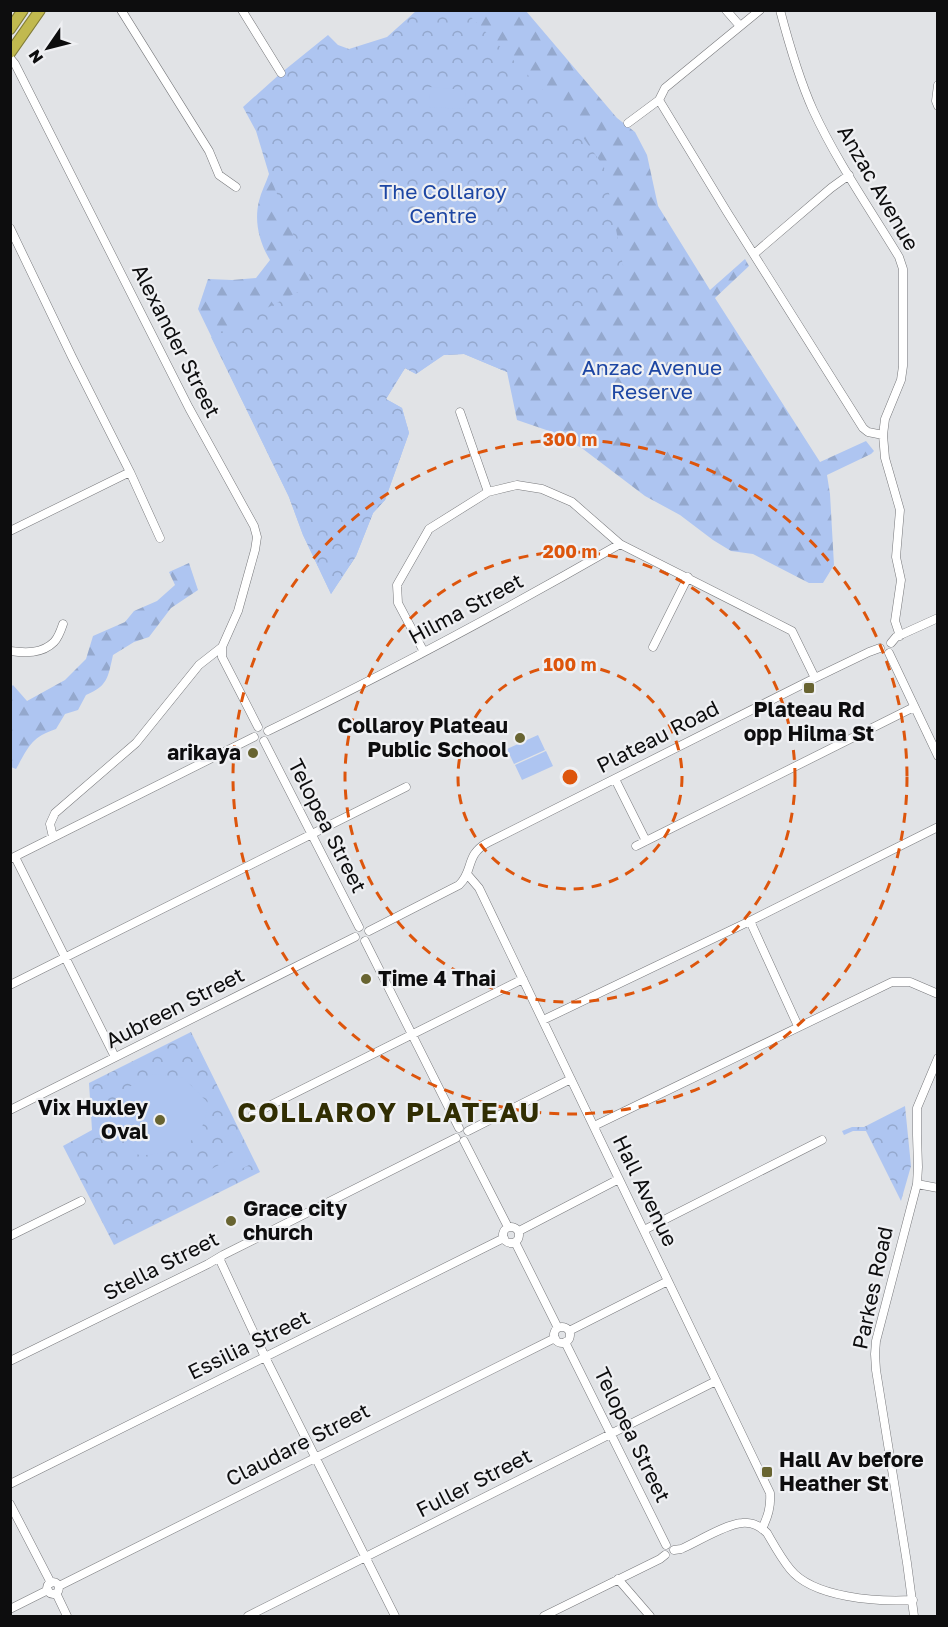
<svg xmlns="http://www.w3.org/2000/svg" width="948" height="1627" viewBox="0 0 948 1627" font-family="'Golos Text',sans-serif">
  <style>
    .forest { fill: url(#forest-firs) }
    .park { fill: url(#park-crowns) }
    .garden { fill: #aec5f1 }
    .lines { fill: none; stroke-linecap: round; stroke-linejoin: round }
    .minor-casing { stroke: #78797c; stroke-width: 9 }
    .highway-casing { stroke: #827d38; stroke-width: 12 }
    .minor { stroke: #fff; stroke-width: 8 }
    .highway { stroke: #c1b94f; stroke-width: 10 }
    .ring { fill: none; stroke: #dd550c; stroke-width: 3; stroke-dasharray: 10 8 }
    .poi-dot { fill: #686431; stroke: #eff0f3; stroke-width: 2 }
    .labels { text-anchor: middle; stroke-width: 4.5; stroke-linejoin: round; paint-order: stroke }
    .street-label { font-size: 21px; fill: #0d0d0e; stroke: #eff0f3 }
    .park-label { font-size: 21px; fill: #1d46a3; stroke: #eff0f3 }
    .poi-label { font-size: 21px; font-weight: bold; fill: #0d0d0e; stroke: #eff0f3; text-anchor: end }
    .district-label { font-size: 27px; font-weight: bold; letter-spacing: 1.5px; fill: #312e03; stroke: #eff0f3 }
    .centre { fill: #dd550c; stroke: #eff0f3; stroke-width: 3 }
    .ring-label { font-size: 18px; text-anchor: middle; font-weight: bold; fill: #dd550c; stroke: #eff0f3; stroke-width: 4.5; stroke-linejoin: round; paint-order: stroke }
  </style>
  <defs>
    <pattern id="forest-firs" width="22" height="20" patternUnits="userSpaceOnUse" patternTransform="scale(1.5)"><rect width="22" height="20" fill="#aec5f1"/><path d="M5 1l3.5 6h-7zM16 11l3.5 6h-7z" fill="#94a8cd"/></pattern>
    <pattern id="park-crowns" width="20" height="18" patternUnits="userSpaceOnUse" patternTransform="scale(1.5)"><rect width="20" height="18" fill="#aec5f1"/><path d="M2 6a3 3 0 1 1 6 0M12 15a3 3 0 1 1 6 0" fill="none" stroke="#94a8cd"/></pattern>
  </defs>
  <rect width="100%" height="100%" fill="#e1e3e6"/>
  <path class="forest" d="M434,11H526L617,118L635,132L647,155L658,206L710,290L745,259L749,266L715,298L820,462L866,441L874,451L871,454L827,475L830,494L834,565L823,583H809L753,554L731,551L713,540L680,515L645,496L583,449L558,434L517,420L507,372L464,354L444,355L416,374L405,368L386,399L402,408L409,433L385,500L373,513L356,556L331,594L303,535L289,497L198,309L208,279L232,280L256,278L270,260C259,242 254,221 259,201C261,192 266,183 269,174L291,162Z
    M189,563L198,590L171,608L149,637L134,642L113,655C108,677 108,686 86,695L78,710L65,714L56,729C31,737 28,748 16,769L11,767V687L13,685L27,701L65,680L86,659L93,636L125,622L134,611L157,601L175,585L169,572Z"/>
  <path class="park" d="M416,11H465L568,116L604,167L625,276L582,313L507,372L464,354L443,355L416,374L405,368L386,399L402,408L409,433L385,500L373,513L356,556L331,594L303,535L289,497L211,337L313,284L269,174L256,131L243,107L281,73L328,35L338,45L349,49L387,37Z
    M191,1032L260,1172L114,1245L63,1146L92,1130L89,1083Z
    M905,1106L911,1166L901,1201L866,1131H853L844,1135L842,1131L852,1127H864Z"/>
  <path class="garden" d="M430,87L466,90L465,109L429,107Z
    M538,735L545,750L514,764L507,749Z
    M546,751L553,766L522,780L515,765Z
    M153,1074L184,1078L209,1104L200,1134L178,1150L140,1156L114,1133L117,1107L127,1088Z
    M235,1131L251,1164L241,1169L225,1137Z
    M230,1159L235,1169L209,1182L204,1173Z"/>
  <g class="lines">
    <g class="minor-casing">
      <path id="minor" d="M121,10L209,151L219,175L236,187
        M242,10L281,73
        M726,10L740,26
        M760,10L665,88L659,100L727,212L863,428L868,432L883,435
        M780,10C789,44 799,79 813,110C837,162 870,209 899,257L903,269V366L901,380L885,419L883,435L885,458L900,510L896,557L901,580L895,621L900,636
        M10,58L15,64L189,408L254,526L257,537L255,550L238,611L222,647V657L258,727
        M938,85L936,101L938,106
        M628,123L659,100
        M10,228L72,357L130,472L160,538
        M754,254L831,188L849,175
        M460,412L488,492
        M10,531L130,472
        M891,643L896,637L938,618
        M653,647L688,577
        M10,651C25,653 42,654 54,642C58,638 61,630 63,624
        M424,652L398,603L397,585L429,529L488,492L517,485L542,489L572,502L620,544
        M889,653L938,756
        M268,731C388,673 505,610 620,544L792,631L815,678
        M264,741L359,927
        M615,779L646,841
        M53,837L50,824L55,813L136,743L199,665L222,647
        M636,846L914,707
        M15,857L115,1057
        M10,859L254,737
        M467,874L479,888L770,1493C771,1507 768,1516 762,1529
        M750,921L798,1026
        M369,931L459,885C474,871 465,855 487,843L815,678L869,652L880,648
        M365,941L459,1128
        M10,985L406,787
        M543,1020L750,921L938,827
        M10,1110L355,937
        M253,1114L523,979
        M594,1126L892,982H910L938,994
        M468,1131L571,1079
        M464,1141L508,1227
        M917,1184L938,1188
        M503 1235a8 8 0 1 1 16 0a8 8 0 1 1-16 0Z
        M644,1230L822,1140
        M519,1231L619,1179
        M10,1236L81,1201
        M515,1242L558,1328
        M219,1258L265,1357L395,1616
        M554 1335a8 8 0 1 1 16 0a8 8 0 1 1-16 0Z
        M569,1331L668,1281
        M565,1342L666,1545
        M10,1361L208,1264L223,1255L456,1138
        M10,1484L504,1238
        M10,1504L51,1583
        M674,1550L681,1549C697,1542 726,1524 742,1523C752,1522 760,1526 767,1533C774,1545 781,1558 790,1569C813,1598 878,1602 913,1600
        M618,1579L650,1616
        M47 1588a6 6 0 1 1 12 0a6 6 0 1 1-12 0Z
        M59,1586L555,1338
        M56,1593L67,1616
        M10,1609L48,1590
        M248,1616L716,1381
        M544,1616L660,1559L665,1555
        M914,1616L907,1563L876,1370L875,1354L876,1341L917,1184L918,1167L917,1135V1108L938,1058"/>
    </g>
    <g class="highway-casing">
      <path id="highway" d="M10,29L23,10
        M10,53L40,10"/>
    </g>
    <use href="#minor" class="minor"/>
    <use href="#highway" class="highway"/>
  </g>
  <g class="ring">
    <circle cx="570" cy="777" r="112"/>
    <circle cx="570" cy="777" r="225"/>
    <circle cx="570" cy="777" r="337"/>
  </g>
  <g class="poi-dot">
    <rect x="803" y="682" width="12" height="12" rx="3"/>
    <circle cx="520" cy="738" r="6"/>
    <circle cx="253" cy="753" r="6"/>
    <circle cx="366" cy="979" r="6"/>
    <circle cx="160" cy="1120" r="6"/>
    <circle cx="231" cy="1221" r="6"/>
    <rect x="761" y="1466" width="12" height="12" rx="3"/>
  </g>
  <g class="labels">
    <g class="street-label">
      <text transform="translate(878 188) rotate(60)" y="7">Anzac Avenue</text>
      <text transform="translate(176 341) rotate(63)" y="7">Alexander Street</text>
      <text transform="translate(466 609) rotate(-28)" y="7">Hilma Street</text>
      <text transform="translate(658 737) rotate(-27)" y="7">Plateau Road</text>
      <text transform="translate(327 826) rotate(63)" y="7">Telopea Street</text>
      <text transform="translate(175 1008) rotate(-27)" y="7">Aubreen Street</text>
      <text transform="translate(645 1191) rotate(64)" y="7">Hall Avenue</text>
      <text transform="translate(161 1266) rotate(-27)" y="7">Stella Street</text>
      <text transform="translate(873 1288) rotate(-78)" y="7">Parkes Road</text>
      <text transform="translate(249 1345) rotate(-26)" y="7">Essilia Street</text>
      <text transform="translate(632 1435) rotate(64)" y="7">Telopea Street</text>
      <text transform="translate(298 1445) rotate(-27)" y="7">Claudare Street</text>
      <text transform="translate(474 1483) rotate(-27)" y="7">Fuller Street</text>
    </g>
    <g class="park-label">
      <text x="443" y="199">The Collaroy<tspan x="443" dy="24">Centre</tspan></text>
      <text x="652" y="375">Anzac Avenue<tspan x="652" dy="24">Reserve</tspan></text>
    </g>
    <g class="poi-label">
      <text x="809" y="717" text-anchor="middle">Plateau Rd<tspan x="809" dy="24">opp Hilma St</tspan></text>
      <text x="508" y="733">Collaroy Plateau<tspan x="508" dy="24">Public School</tspan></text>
      <text x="241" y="760">arikaya</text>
      <text x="378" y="986" text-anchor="start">Time 4 Thai</text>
      <text x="148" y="1115">Vix Huxley<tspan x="148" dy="24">Oval</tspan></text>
      <text x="243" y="1216" text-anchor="start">Grace city<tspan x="243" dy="24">church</tspan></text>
      <text x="779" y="1467" text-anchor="start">Hall Av before<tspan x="779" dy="24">Heather St</tspan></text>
    </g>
    <g class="district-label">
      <text x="389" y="1122">COLLAROY PLATEAU</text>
    </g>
  </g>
  <circle cx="570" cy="777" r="9" class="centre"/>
  <g class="ring-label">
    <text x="570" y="446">300 m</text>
    <text x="570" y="558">200 m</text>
    <text x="570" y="671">100 m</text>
  </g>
  <rect width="948" height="1627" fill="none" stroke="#0d0d0e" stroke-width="24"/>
  <g transform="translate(48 48) rotate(235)" stroke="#eff0f3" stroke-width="4.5" paint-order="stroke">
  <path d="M0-4.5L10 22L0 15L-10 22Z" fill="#0d0d0e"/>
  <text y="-9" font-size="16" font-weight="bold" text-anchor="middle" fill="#0d0d0e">N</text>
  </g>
</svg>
